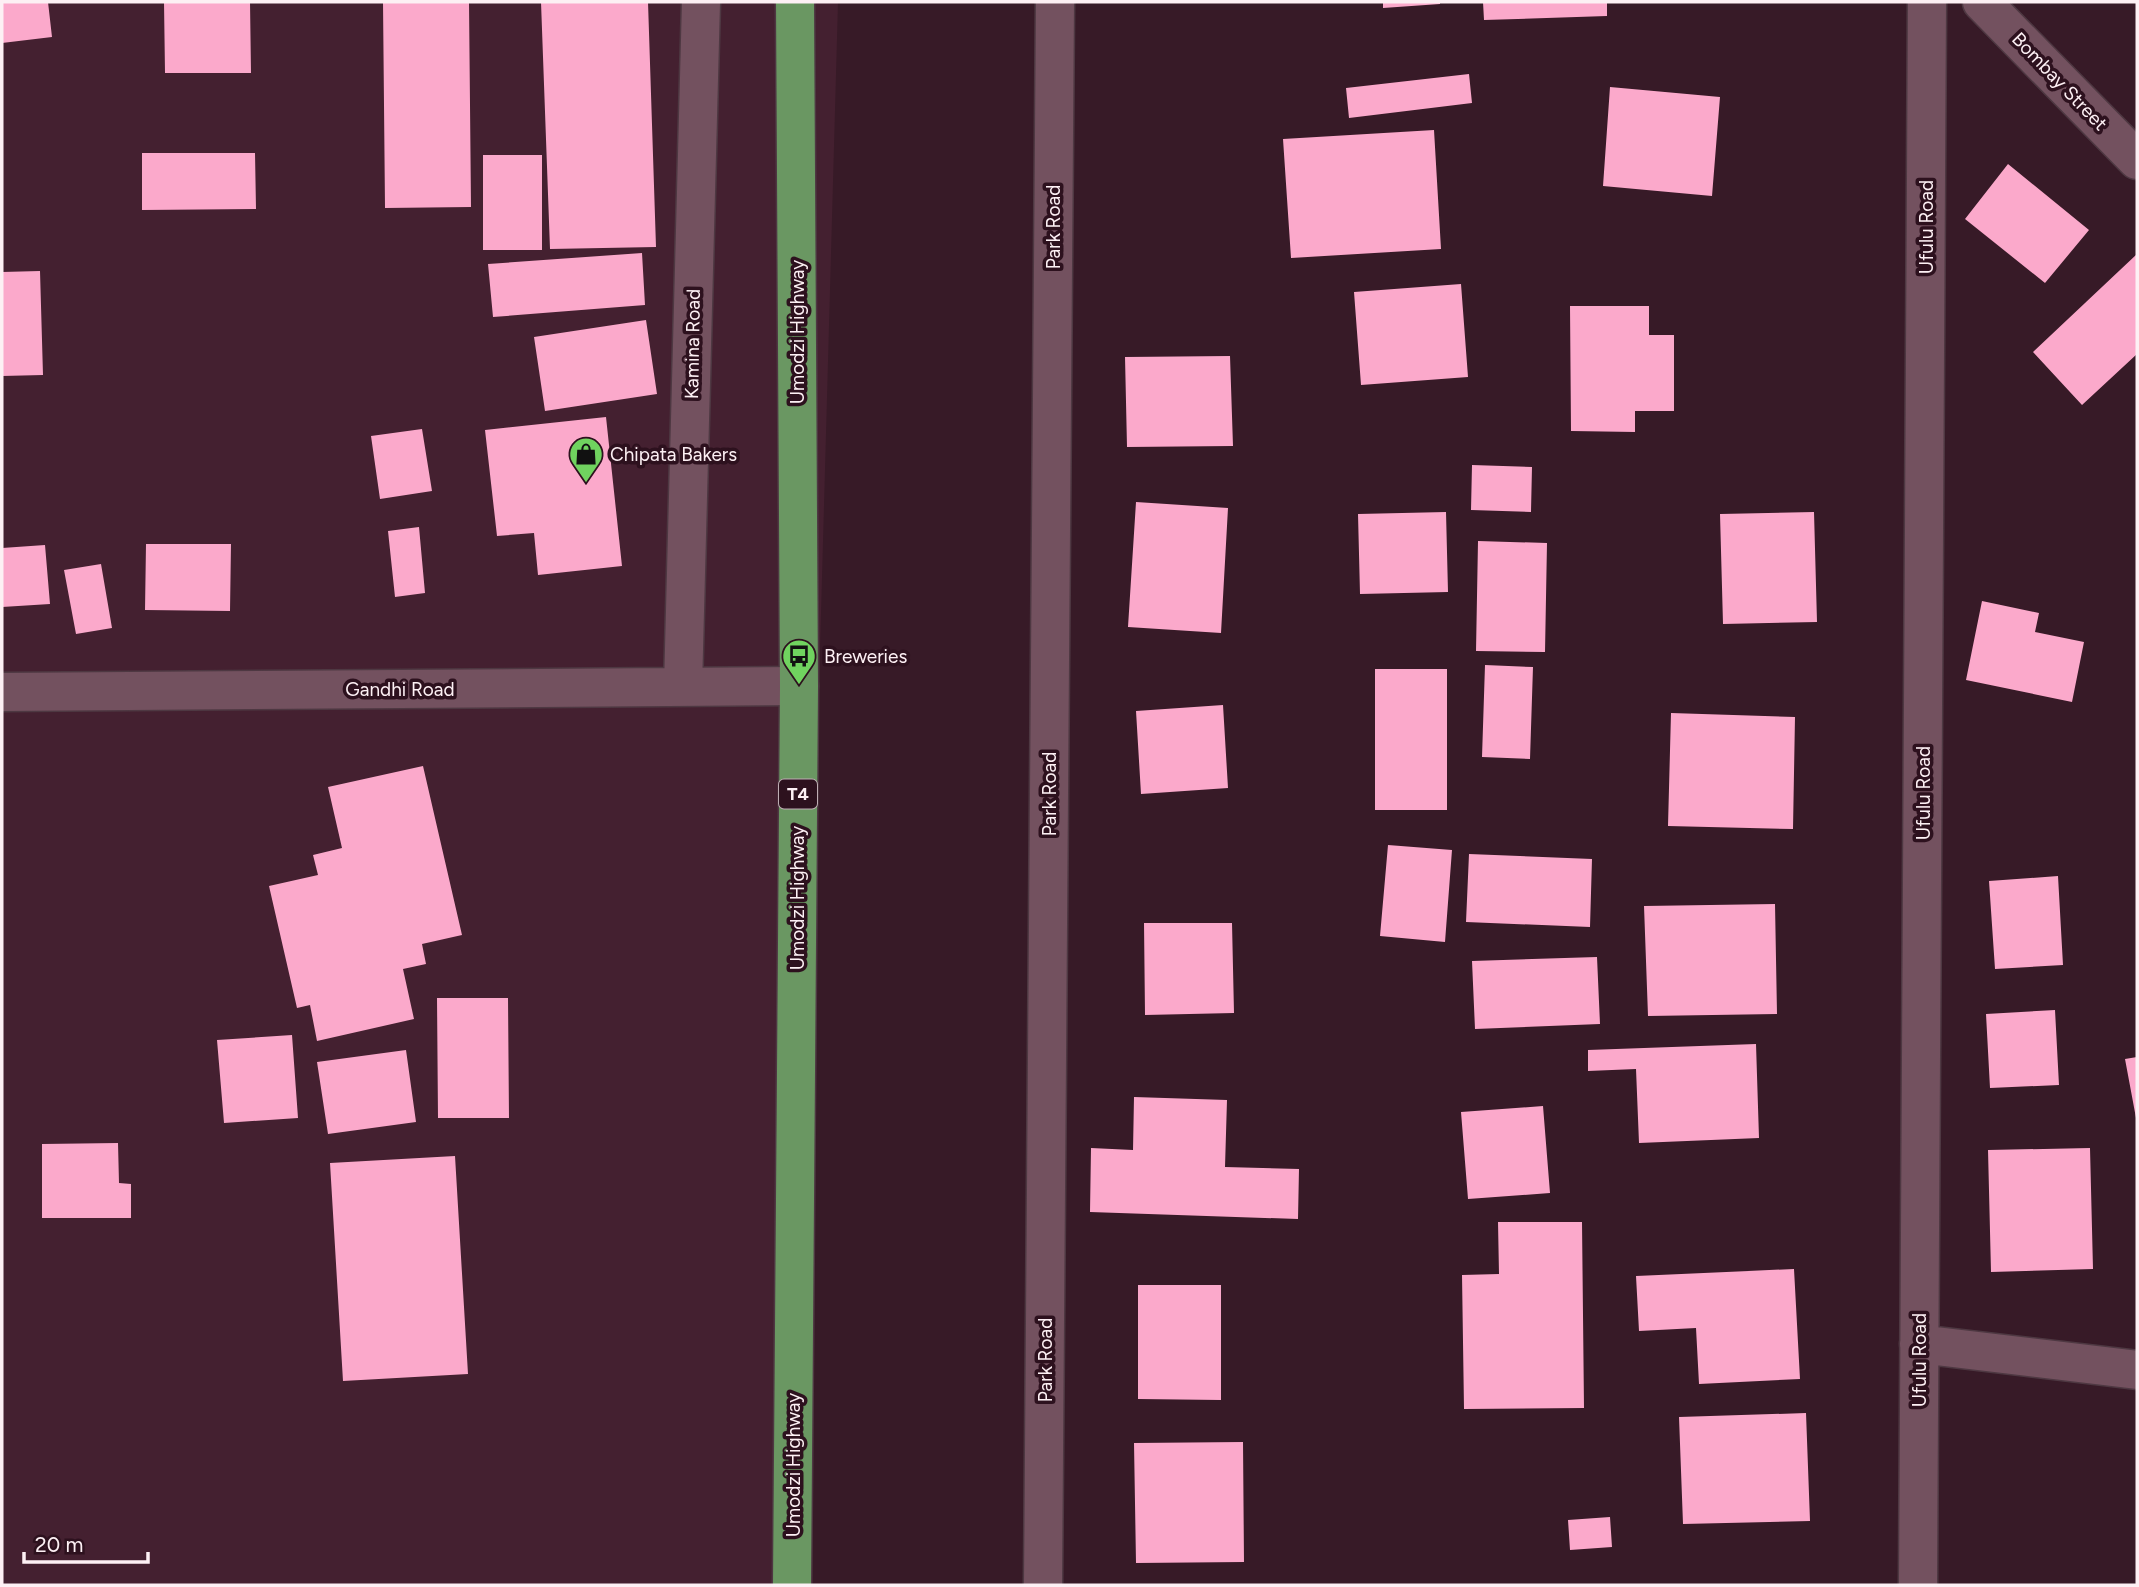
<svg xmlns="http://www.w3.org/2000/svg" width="2139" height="1587" viewBox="0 0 2139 1587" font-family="Figtree,sans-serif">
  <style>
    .built { fill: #442030 }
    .building { fill: #fba9cb }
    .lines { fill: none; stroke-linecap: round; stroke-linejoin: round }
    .minor-casing { stroke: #4e3842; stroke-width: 41 }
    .highway-casing { stroke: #4e3842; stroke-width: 41 }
    .minor { stroke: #73515f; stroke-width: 38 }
    .highway { stroke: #6a9762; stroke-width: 38 }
    .labels { text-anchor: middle; stroke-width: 7; stroke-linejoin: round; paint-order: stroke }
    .shield { fill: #2d111e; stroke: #bfadb4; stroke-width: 2 }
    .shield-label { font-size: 18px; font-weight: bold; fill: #fdf0f4 }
    .street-label { font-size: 19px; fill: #fdf0f4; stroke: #2d111e }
    .poi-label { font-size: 19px; fill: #fdf0f4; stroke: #2d111e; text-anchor: start }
  </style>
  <rect width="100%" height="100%" fill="#371a27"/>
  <path class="built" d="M2,2H838L794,1585H2Z"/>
  <path class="building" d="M2,2H48L52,37L2,43Z
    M164,2H250L251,73H165Z
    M383,2H469L471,207L385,208Z
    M541,2H648L656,247L550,249Z
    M1383,2H1440V4L1383,8Z
    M1483,2H1607V16L1484,20Z
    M1469,74L1472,103L1349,118L1346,88Z
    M1610,87L1720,97L1712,196L1603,186Z
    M1434,130L1441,249L1291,258L1283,139Z
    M142,153H255L256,209L142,210Z
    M483,155H542V250H483Z
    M2008,164L2089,230L2045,283L1965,219Z
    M642,253L645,305L493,317L488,264Z
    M2137,254V354L2082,405L2033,352Z
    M40,271L43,375L2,376V272Z
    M1461,284L1468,377L1361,385L1354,292Z
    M1570,306H1649V335H1674V411H1635V432L1571,431Z
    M646,320L657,394L545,411L534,337Z
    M1230,356L1233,446L1127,447L1125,357Z
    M606,417L622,566L538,575L534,533L497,536L485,430Z
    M422,429L432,491L380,499L371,436Z
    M1472,465L1532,467L1531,512L1471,510Z
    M1136,502L1228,508L1221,633L1128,627Z
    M1446,512L1448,592L1360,594L1358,514Z
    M1814,512L1817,622L1723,624L1720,514Z
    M419,527L425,593L395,597L388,531Z
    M1478,541L1547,543L1545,652L1476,651Z
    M146,544H231L230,611L145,610Z
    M45,545L50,604L2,607V548Z
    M101,564L112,628L76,634L64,570Z
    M1982,601L2039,613L2035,632L2084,642L2072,702L1966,680Z
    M1485,665L1533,667L1530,759L1482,757Z
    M1375,669H1447V810H1375Z
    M1223,705L1228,788L1141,794L1136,711Z
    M1671,713L1795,717L1793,829L1668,826Z
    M423,766L462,935L422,944L426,964L403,969L414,1019L317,1041L310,1005L297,1008L269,886L318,875L313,855L342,848L328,787Z
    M1388,845L1452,850L1445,942L1380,936Z
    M1469,854L1592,859L1590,927L1466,922Z
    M2058,876L2063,965L1995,969L1989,881Z
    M1775,904L1777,1014L1648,1016L1644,906Z
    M1144,923H1232L1234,1013L1145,1015Z
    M1597,957L1600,1024L1475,1029L1472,961Z
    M437,998H508L509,1118H438Z
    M2055,1010L2059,1085L1990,1088L1986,1014Z
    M292,1035L298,1118L224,1123L217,1040Z
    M1756,1044L1759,1138L1639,1143L1636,1069L1588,1071V1050Z
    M406,1050L416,1122L328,1134L317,1062Z
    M2137,1057V1118H2136L2125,1059Z
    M1134,1097L1227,1100L1225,1167L1299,1169L1298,1219L1090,1212L1091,1148L1133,1150Z
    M1543,1106L1550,1193L1468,1199L1461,1112Z
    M118,1143L119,1183L131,1184V1218H42V1144Z
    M2090,1148L2093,1269L1991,1272L1988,1150Z
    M455,1156L468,1374L343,1381L330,1163Z
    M1498,1222H1582L1584,1408L1464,1409L1462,1275L1499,1274Z
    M1794,1269L1800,1379L1699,1384L1696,1328L1639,1331L1636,1276Z
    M1138,1285H1221V1400L1138,1399Z
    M1806,1413L1810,1521L1683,1524L1679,1417Z
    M1243,1442L1244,1562L1136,1563L1134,1443Z
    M1610,1517L1612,1547L1570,1550L1568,1520Z"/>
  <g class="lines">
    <g class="minor-casing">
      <path id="minor" d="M1982,2L2137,160
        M683,687L701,2
        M2,692L799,686
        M1919,1344L2137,1370
        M1043,1585L1055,2
        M1918,1585L1927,2"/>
    </g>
    <g class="highway-casing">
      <path id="highway" d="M792,1585L799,686L795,2"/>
    </g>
    <use href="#minor" class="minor"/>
    <use href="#highway" class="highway"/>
  </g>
  <defs>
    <g id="shop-pin" transform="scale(1.75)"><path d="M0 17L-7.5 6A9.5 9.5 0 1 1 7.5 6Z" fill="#70d35f" stroke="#2d111e"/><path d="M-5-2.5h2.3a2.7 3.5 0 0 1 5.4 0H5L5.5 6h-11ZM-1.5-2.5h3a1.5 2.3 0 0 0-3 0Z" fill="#111"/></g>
    <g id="bus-pin" transform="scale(1.75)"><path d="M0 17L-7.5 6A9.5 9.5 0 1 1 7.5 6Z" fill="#70d35f" stroke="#2d111e"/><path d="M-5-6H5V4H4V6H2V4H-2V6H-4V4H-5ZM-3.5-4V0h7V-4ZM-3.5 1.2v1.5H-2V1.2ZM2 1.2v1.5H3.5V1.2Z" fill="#111"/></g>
  </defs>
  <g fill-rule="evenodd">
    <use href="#shop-pin" x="586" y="454"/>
    <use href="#bus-pin" x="799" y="656"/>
  </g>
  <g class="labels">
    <rect class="shield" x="779" y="779.5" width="38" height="29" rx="5"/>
    <g class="shield-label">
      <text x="798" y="800">T4</text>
    </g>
    <g class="street-label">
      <text transform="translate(2060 81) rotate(46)" y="7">Bombay Street</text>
      <text transform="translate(1053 227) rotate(-90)" y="7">Park Road</text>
      <text transform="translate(1926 227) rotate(-90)" y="7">Ufulu Road</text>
      <text transform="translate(797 332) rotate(-90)" y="7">Umodzi Highway</text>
      <text transform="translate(692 344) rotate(-89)" y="7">Kamina Road</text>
      <text x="400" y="696">Gandhi Road</text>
      <text transform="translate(1923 793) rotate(-90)" y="7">Ufulu Road</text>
      <text transform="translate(1049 794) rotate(-90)" y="7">Park Road</text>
      <text transform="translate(797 898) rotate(-90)" y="7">Umodzi Highway</text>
      <text transform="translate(1045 1360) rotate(-90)" y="7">Park Road</text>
      <text transform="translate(1919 1360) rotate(-90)" y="7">Ufulu Road</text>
      <text transform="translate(793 1465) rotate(-90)" y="7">Umodzi Highway</text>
    </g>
    <g class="poi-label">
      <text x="610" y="461">Chipata Bakers</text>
      <text x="824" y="663">Breweries</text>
    </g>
  </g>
  <rect width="2139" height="1587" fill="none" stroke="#fdf0f4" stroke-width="7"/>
  <path d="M24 1552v10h124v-10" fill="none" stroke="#fdf0f4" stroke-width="3.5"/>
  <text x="35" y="1552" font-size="21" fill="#fdf0f4" stroke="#2d111e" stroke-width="5" paint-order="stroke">20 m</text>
</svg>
